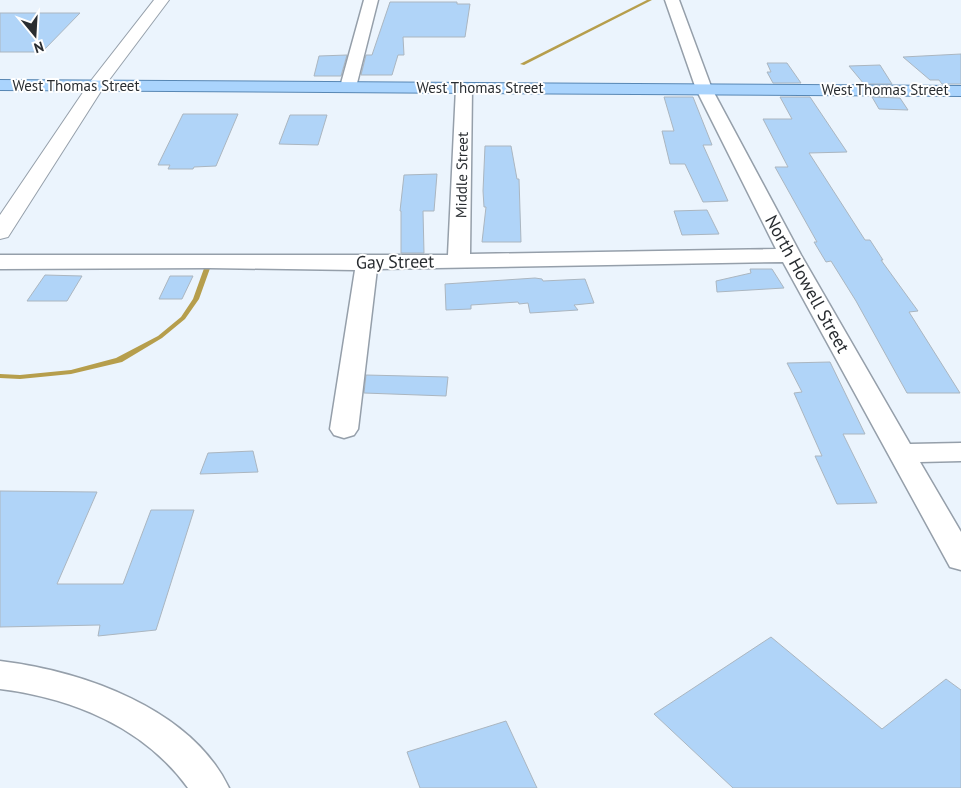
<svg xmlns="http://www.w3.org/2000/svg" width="961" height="788" viewBox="0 0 961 788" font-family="'PT Sans',sans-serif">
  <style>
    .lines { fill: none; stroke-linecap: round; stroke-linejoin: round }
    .stream { fill: #b69e4c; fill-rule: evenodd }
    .building { fill: #b0d4f8; stroke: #abb6c0 }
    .street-casing { stroke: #959faa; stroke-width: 3 }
    .secondary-casing { stroke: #959faa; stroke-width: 2 }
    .primary-casing { stroke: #5887b4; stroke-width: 2 }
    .street { fill: #fff; fill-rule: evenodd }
    .secondary { fill: #fff; fill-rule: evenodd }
    .primary { fill: #aad4fd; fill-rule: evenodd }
    .labels { text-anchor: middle; stroke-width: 4; stroke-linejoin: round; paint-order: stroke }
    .far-street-label { font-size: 15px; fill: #292d31; stroke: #fff }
    .street-label { font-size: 18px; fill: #292d31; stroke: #fff }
  </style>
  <rect width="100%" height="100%" fill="#ebf4fd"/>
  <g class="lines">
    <path class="stream" d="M647,0H652L524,65L520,64Z
      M210,258L213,260L199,299L185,319L162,338L122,362L71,374L20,379L0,378V374L20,375L71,370L116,358L158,336L181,317L193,299L207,260Z"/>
  </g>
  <path class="building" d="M390,2H457V4H470L465,37H403L404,55H398L392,75H361L366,55H372Z
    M0,13H80L42,52H0Z
    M961,54V84H942L939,80H930L903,57Z
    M347,55L341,76H314L319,56Z
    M767,63H787L801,83H773L767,72H771Z
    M880,65L892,84H864L849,66Z
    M664,97H693L712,145H703L728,201L703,202L685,164H670L662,131H674Z
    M780,97H810L847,152L809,153L865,240H870L883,260H881L918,311L909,312L960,393H907L856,301L831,261L826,262L814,242H817L775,167H788L763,119H792Z
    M872,97L900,98L908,110L879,109Z
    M183,114H238L216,166L194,167L193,169H168L170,165H158Z
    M290,115H327L318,145L279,144Z
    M485,146H511L517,179H519L521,242H482L486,207H484L483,191Z
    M437,174L434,211H423L424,253H401V211H400L404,175Z
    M707,210L719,234L682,235L674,211Z
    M750,269H772L784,288L717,292L716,281L751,273Z
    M45,275L82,276L67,301H27Z
    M170,276H193L182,299H159Z
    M535,278L542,279L543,281L585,279L594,303L574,305L578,310L530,313L528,303L519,304L518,302L471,305V309L446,310L445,284Z
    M830,362L865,434H843L877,503L837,504L815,456H822L794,393L802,392L787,363Z
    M366,375L448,377L446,396L364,393Z
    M253,451L258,472L200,474L208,453Z
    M0,491L97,492L57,584H123L151,510H194L156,630L98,636L100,625L0,627Z
    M771,637L882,729L946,679L961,690V788H733L654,714Z
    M506,721L537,788H420L407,752Z"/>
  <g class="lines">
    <g class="street-casing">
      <path id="street" d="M364,0H378L356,87L354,91H342L340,87Z
        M665,0H679L712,89L801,255L910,444L961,443V461L920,462L961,532V570L950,567L783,262L377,269L358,429L354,435L344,438L334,435L330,429L355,270L209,268L0,269V255H448L456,88L458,84H470L472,88L470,254L776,249L696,89Z
        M0,661C82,671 191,708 229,788H188C144,727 72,698 0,689Z"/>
    </g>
    <g class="secondary-casing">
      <path id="secondary" d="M154,0H169L103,88L8,237L0,239V215L90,82Z"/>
    </g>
    <g class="primary-casing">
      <path id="primary" d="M0,80L961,86V96L0,90Z"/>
    </g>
    <use href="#street" class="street"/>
    <use href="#secondary" class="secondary"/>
    <use href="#primary" class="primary"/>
  </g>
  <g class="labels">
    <g class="far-street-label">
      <text x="76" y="91">West Thomas Street</text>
      <text x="480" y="93">West Thomas Street</text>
      <text x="885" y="95">West Thomas Street</text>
      <text transform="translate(462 175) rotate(-89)" y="5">Middle Street</text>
    </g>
    <g class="street-label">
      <text transform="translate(395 262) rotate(-1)" y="6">Gay Street</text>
      <text transform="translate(807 284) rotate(61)" y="6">North Howell Street</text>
    </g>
  </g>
  <g transform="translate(35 35) rotate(162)" stroke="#ffffff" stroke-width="4" paint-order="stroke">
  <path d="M0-4L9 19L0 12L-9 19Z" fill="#292d31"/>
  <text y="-8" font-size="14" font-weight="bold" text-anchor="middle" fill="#292d31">N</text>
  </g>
</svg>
